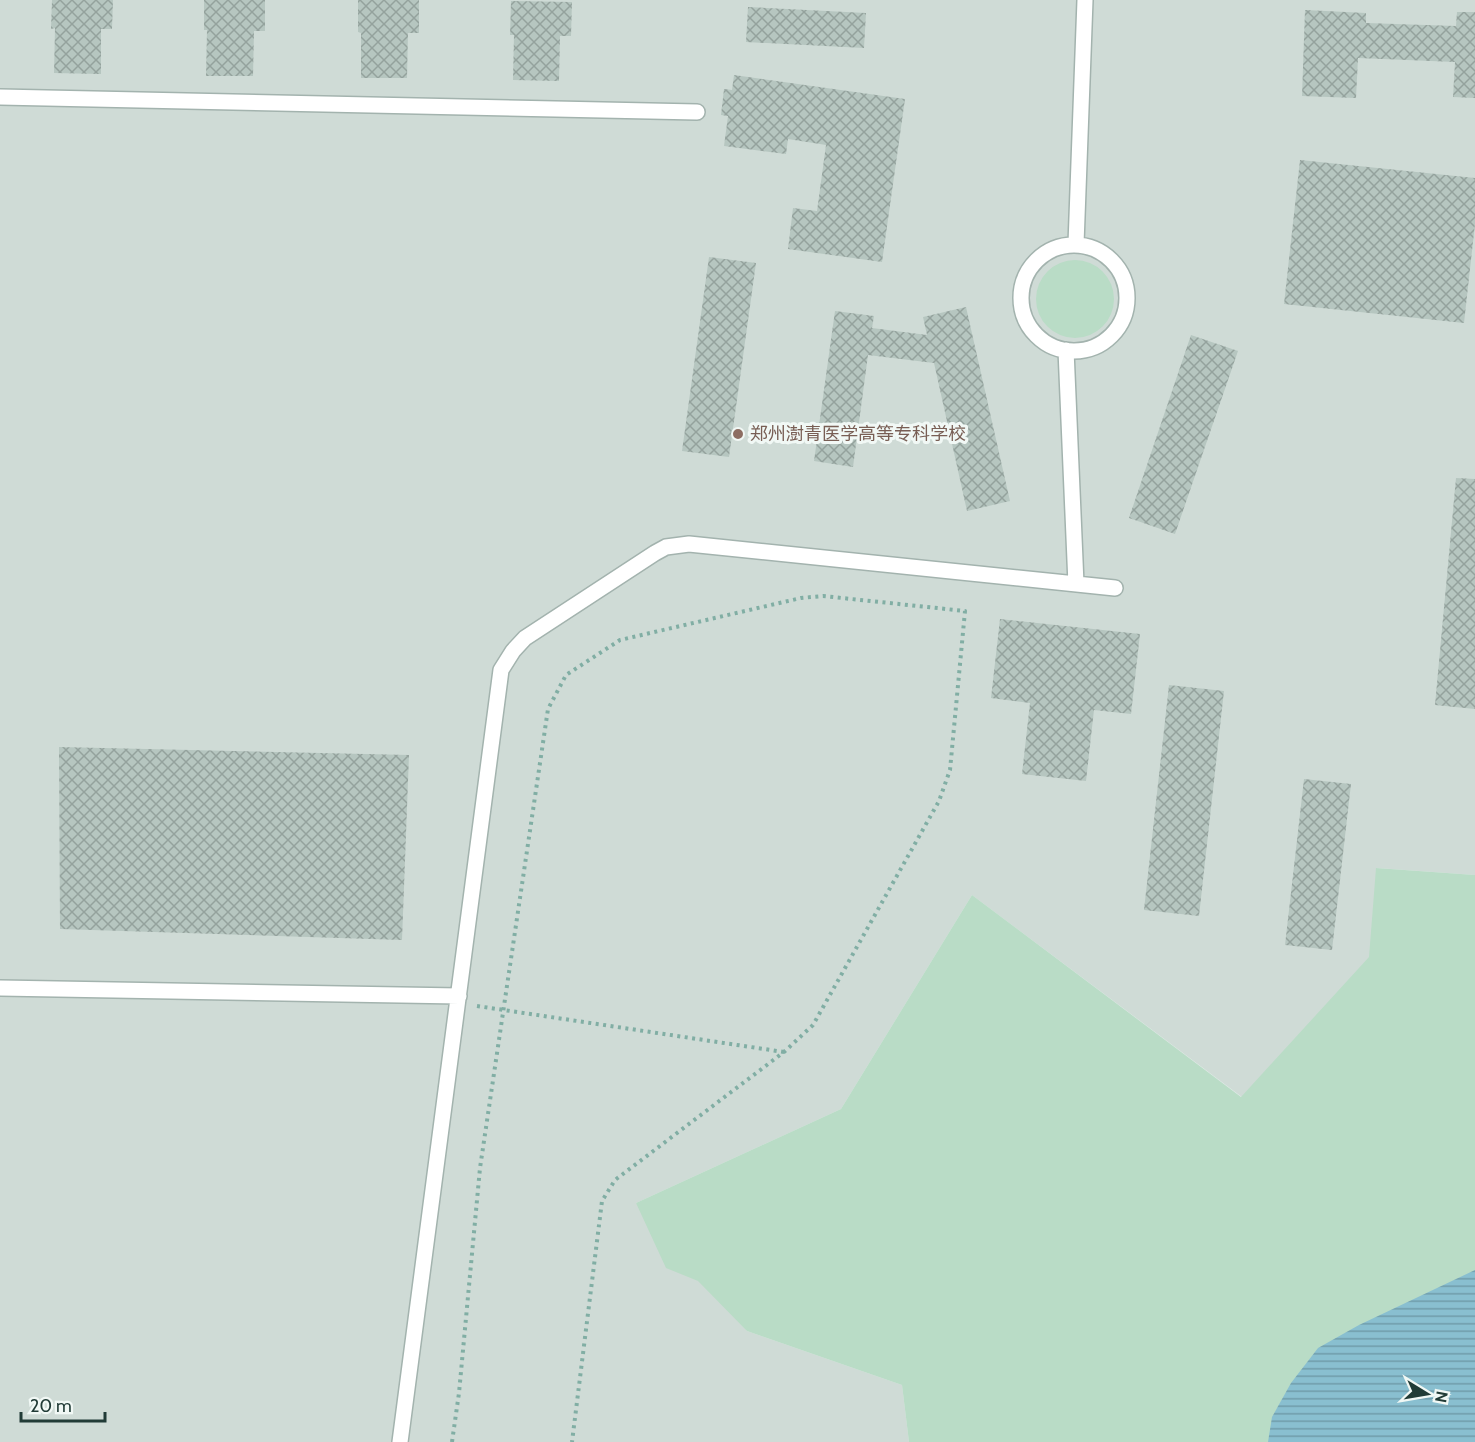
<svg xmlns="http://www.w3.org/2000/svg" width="1475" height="1442" viewBox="0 0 1475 1442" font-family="Cabin,'Noto Sans SC',sans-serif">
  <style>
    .built { fill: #cfdbd6 }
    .green { fill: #b9dcc6 }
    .water { fill: url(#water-rules) }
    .building { fill: url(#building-cross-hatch) }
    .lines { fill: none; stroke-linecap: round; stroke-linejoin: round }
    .service-casing { stroke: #a3b3ae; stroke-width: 18 }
    .path { stroke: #81aea4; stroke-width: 4; stroke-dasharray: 3 4.5; stroke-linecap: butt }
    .service { stroke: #fff; stroke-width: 15 }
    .education-dot { fill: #8d6e63; stroke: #f1f8f5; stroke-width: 2 }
    .labels { text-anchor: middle; stroke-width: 6; stroke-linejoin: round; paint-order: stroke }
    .education-label { font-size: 18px; fill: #785e54; stroke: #f1f8f5; text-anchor: start }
  </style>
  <defs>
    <pattern id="water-rules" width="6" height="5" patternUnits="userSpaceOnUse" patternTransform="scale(1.5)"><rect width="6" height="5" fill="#89bfd0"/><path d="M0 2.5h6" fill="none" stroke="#709caa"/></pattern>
    <pattern id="building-cross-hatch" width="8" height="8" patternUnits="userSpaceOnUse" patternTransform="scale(1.5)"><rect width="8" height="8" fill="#b6c6c0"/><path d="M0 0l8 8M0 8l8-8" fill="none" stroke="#94a29d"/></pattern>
  </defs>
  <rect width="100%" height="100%" fill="#e0ebe7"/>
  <path class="built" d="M0,0H1475V875L1377,868L1370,957L1242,1097L972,895L841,1109L636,1203L721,1290L747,1331L902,1385L909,1442H0Z"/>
  <path class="green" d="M1036 299a39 39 0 1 1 78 0a39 39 0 1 1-78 0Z
    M1376,868L1475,875V1442H909L902,1385L747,1331L698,1281L666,1268L636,1203L841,1109L972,895L1241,1097L1369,957Z"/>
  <path class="water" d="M1475,1270V1442H1268L1272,1417L1291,1383L1318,1348L1359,1325Z"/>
  <path class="building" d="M52,0H113L112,29H101V74L54,73L55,28L51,29Z
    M204,0H265V31H254L253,76H206L207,30H204Z
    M358,0H419V33H408L407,78H361V33L358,32Z
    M511,1L572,2L571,36H560L559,81L513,80L514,35H510Z
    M748,7L866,13L864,48L746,42Z
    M1305,10L1366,13V23L1456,26L1457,12H1475V98L1453,97L1455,62L1358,58L1356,98L1302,96Z
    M734,75L905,99L882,262L788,249L793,208L817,211L826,145L788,139L786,154L724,146L728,116L721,115L724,89L732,90Z
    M1300,160L1475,178V224L1464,323L1284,304Z
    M709,257L756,263L729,457L682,451Z
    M966,307L1010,501L967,511L934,363L868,355L853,467L814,461L835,311L874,316L872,328L927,335L923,317Z
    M1191,335L1238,351L1175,534L1129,518Z
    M1456,478L1475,479V709L1435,705Z
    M1000,619L1140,634L1131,714L1094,710L1086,781L1022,774L1030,703L991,698Z
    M1169,685L1224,691L1199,916L1144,910Z
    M59,747L409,755L402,940L60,929Z
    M1304,779L1351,784L1332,950L1285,945Z"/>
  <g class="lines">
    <g class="service-casing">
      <path id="service" d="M0,97L697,112
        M1076,244L1085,0
        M1021 298a53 53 0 1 1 106 0a53 53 0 1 1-106 0Z
        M1066,350L1076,584
        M0,988L459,996
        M400,1442L501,670L513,651L525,638L655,553L666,547L689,544L1115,588"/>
    </g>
    <path class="path" d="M477,1006L784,1052
      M452,1442L459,1393L480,1168L548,709L566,675L620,640L801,598L823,596L965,611L950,770L939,801L813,1025L784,1052L615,1180L602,1201L572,1442"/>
    <use href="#service" class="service"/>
  </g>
  <circle class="education-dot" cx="738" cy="434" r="6"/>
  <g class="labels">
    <g class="education-label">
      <text x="750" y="440">郑州澍青医学高等专科学校</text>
    </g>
  </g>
  <g transform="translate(1427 1394) rotate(101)" stroke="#f1f8f5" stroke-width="4.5" paint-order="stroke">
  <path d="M0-4.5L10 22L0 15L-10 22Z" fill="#213b36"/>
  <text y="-9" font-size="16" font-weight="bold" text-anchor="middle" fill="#213b36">N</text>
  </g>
  <path d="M21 1412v9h84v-9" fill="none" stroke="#213b36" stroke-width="3"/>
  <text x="30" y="1412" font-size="18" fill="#213b36" stroke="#f1f8f5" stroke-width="4.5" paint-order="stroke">20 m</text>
</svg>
